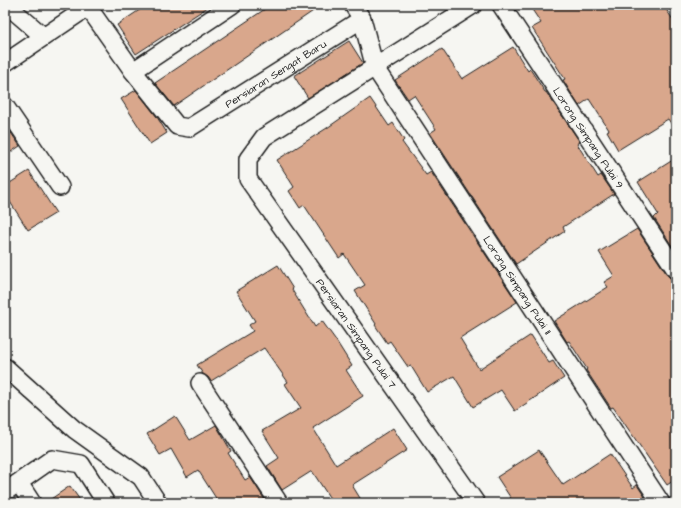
<svg xmlns="http://www.w3.org/2000/svg" width="681" height="508" viewBox="0 0 681 508" font-family="'Architects Daughter',sans-serif">
  <style>
    .building { fill: #d9a78c; stroke: #1c1c1c }
    .lines { fill: none; stroke-linecap: round; stroke-linejoin: round }
    .minor-casing { stroke: #1c1c1c; stroke-width: 20 }
    .minor { stroke: #f6f6f2; stroke-width: 17 }
    .labels { text-anchor: middle; stroke-width: 3; stroke-linejoin: round; paint-order: stroke }
    .street-label { font-size: 11px; fill: #1c1c1c; stroke: #f6f6f2 }
  </style>
  <rect width="100%" height="100%" fill="#f6f6f2"/>
  <filter id="ink" filterUnits="userSpaceOnUse"><feTurbulence type="fractalNoise" baseFrequency=".025" numOctaves="2"/><feDisplacementMap in="SourceGraphic" scale="8" xChannelSelector="R" yChannelSelector="G"/><feConvolveMatrix kernelMatrix="1 2 1 2 8 2 1 2 1" color-interpolation-filters="sRGB"/></filter>
  <g filter="url(#ink)">
    <path class="building" d="M147,5H211L136,54L117,25Z
      M271,5H322L174,106L155,83Z
      M529,5H663L676,24V131L668,119L618,150L607,131L609,130L589,99L579,106L563,80L565,79L532,28L541,23Z
      M349,41L363,63L308,98L294,76Z
      M513,47L528,71L530,69L545,92H546L580,142L577,144L598,177L601,175L614,194L563,227L565,231L516,264L430,133L436,129L414,95L408,99L395,80L442,49L462,79Z
      M136,90L157,117L167,133L150,144L121,99Z
      M370,98L389,126L393,123L404,140L402,142L426,175L431,172L517,302L460,338L479,369L531,335L549,363L553,361L564,378L515,411L501,390L473,407L454,376L427,392L411,366L408,367L390,341L387,343L375,325L376,324L355,291L365,285L344,254L339,258L304,205L300,208L289,191L294,187L277,160L327,128Z
      M5,124L20,146L5,156Z
      M676,158V252L654,218L658,214L638,182Z
      M29,171L56,213L28,230L5,194V186Z
      M637,229L668,276L671,279L676,280V479L667,485L613,407L611,408L586,370L587,369L569,341L567,342L554,321L608,287L604,282L614,276L599,252Z
      M278,265L293,289L292,290L315,327L322,321L335,339L352,366L346,370L363,396L313,428L336,465L393,428L407,450L352,485L363,503H333L312,471L282,490L267,466L279,458L262,431L301,408L285,384L288,382L264,348L211,381L208,377L203,374L197,365L253,331L249,325L255,321L236,291Z
      M175,416L190,440L216,425L231,451L228,453L245,480L250,477L265,500L261,503H219L198,470L187,477L171,449L160,455L147,434Z
      M539,450L563,485L610,454L633,488L637,485L645,497L636,503H514L497,477Z
      M70,486L82,503H45Z"/>
    <g class="lines">
      <g class="minor-casing">
        <g id="minor">
          <path d="M7,5L43,36"/>
          <path id="s1" d="M353,5L362,19L375,68L661,503"/>
          <path id="s2" d="M473,5L264,137L248,159V179L476,503"/>
          <path id="s3" d="M501,5L676,270"/>
          <path id="s4" d="M88,7L133,71L177,126L189,128L362,19"/>
          <path d="M5,63L91,5"/>
          <path d="M133,71L232,5"/>
          <path d="M5,106L60,187"/>
          <path d="M5,367L74,429L141,477L158,503"/>
          <path d="M200,383L279,503"/>
          <path d="M19,483L32,503"/>
          <path d="M5,492L52,459L81,464L106,503"/>
        </g>
      </g>
      <use href="#minor" class="minor"/>
    </g>
  </g>
  <g class="labels">
    <g class="street-label">
      <text dy="4" stroke="none"><textPath href="#s4" startOffset="263">Persiaran Sengat Baru</textPath></text>
      <text dy="4" stroke="none"><textPath href="#s3" startOffset="159">Lorong Simpang Pulai 9</textPath></text>
      <text dy="4" stroke="none"><textPath href="#s1" startOffset="327">Lorong Simpang Pulai 11</textPath></text>
      <text dy="4" stroke="none"><textPath href="#s2" startOffset="483">Persiaran Simpang Pulai 7</textPath></text>
    </g>
  </g>
  <rect width="681" height="508" fill="none" stroke="#f6f6f2" stroke-width="20"/>
  <rect x="10" y="10" width="661" height="488" fill="none" stroke="#1c1c1c" stroke-width="1.5" filter="url(#ink)"/>
</svg>
